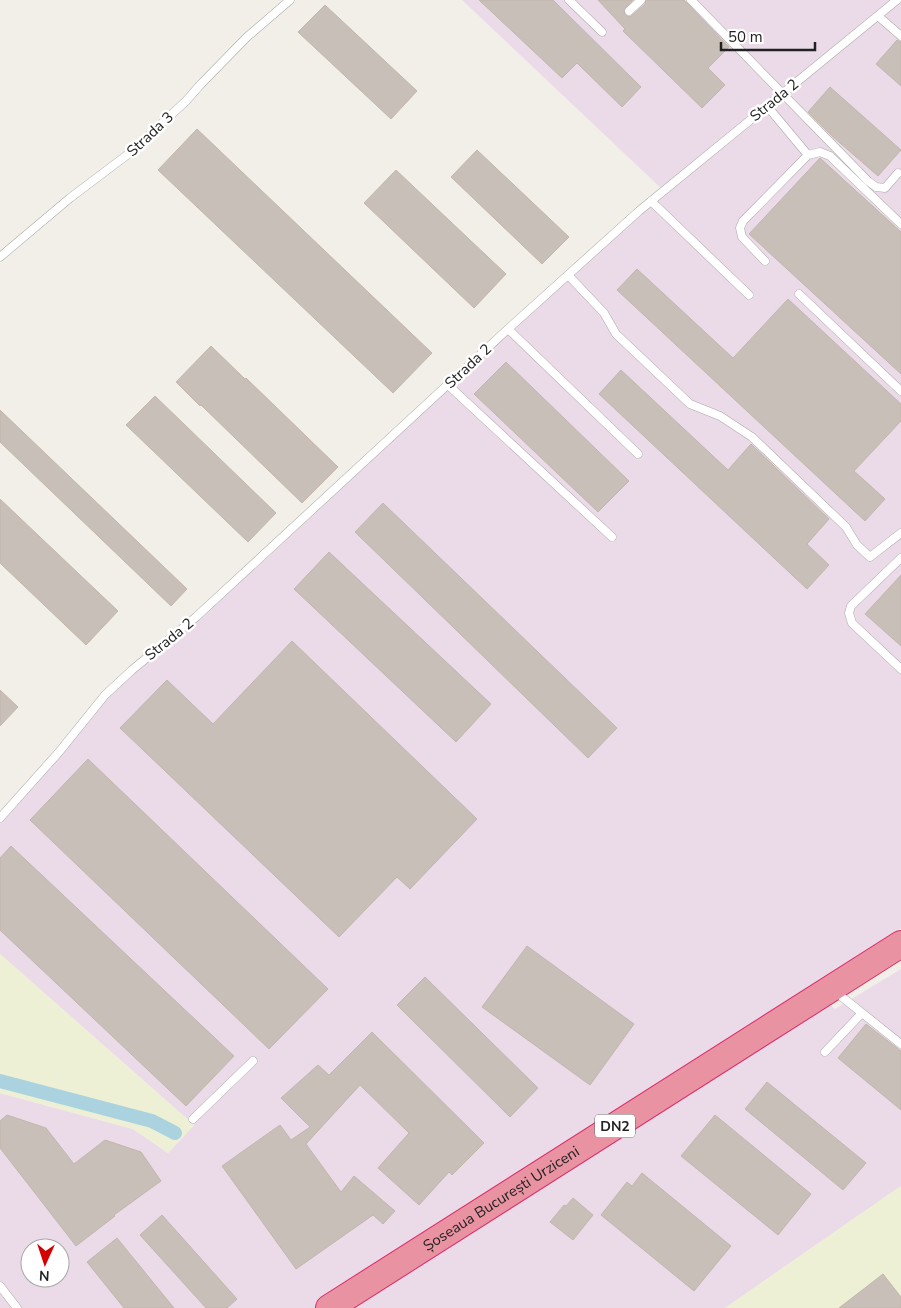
<svg xmlns="http://www.w3.org/2000/svg" width="901" height="1308" viewBox="0 0 901 1308" font-family="'Nunito Sans',sans-serif">
  <style>
    .industrial { fill: #ebdbe8; fill-rule: evenodd }
    .farmland { fill: #eef0d5 }
    .lines { fill: none; stroke-linecap: round; stroke-linejoin: round }
    .canal { stroke: #aad3df; stroke-width: 14 }
    .building { fill: #c7bfb8; stroke: #c4b6ab }
    .lane-casing { stroke: #a9a9a9; stroke-width: 9 }
    .highway-casing { stroke: #dc2a67; stroke-width: 28 }
    .lane { stroke: #fff; stroke-width: 8 }
    .highway { stroke: #e892a2; stroke-width: 26 }
    .labels { text-anchor: middle; stroke-width: 5; stroke-linejoin: round; paint-order: stroke }
    .shield { fill: #fff; stroke: #646464; stroke-width: 1 }
    .shield-label { font-size: 14px; font-weight: bold; fill: #222 }
    .street-label { font-size: 15px; fill: #222; stroke: #fff }
  </style>
  <rect width="100%" height="100%" fill="#f2efe9"/>
  <path class="industrial" d="M462,0H901V928L809,986L835,1009L901,969V1186L725,1308H0V1093L133,1129L168,1153L194,1125L0,954V821L105,696L196,617L662,189ZM30,1248H60V1278H30Z"/>
  <path class="farmland" d="M0,954L194,1125L168,1153L133,1129L0,1093Z
    M901,1186V1308H725L856,1217Z"/>
  <g class="lines">
    <path class="canal" d="M0,1081L152,1121L175,1133"/>
  </g>
  <path class="building" d="M479,0H553L641,87L622,107L577,63L562,78Z
    M598,0H633L624,10L625,15L630,17L645,4L646,0H684L729,47L708,68L725,85L702,108L623,31L625,29Z
    M325,5L417,91L391,119L298,32Z
    M897,40L901,42V86L876,64Z
    M830,87L901,150L878,176L832,136L808,112Z
    M197,129L432,353L393,393L158,170Z
    M477,150L569,237L542,264L451,177Z
    M820,158L901,232V374L749,234Z
    M396,170L506,274L474,308L364,203Z
    M637,269L733,358L788,299L901,404V421L854,471L885,499L865,521L617,290Z
    M211,346L245,379L246,378L338,467L302,503L201,405L200,406L176,382Z
    M506,362L629,481L598,512L474,394Z
    M621,370L728,470L751,444L829,519L807,544L829,565L807,589L599,394Z
    M155,396L276,513L248,542L126,425Z
    M0,410L187,589L171,606L0,442Z
    M0,499L118,611L86,645L0,563Z
    M383,503L617,728L588,758L355,532Z
    M329,552L491,704L456,742L294,589Z
    M901,575V646L865,614Z
    M292,641L477,819L410,889L397,877L339,937L120,728L167,680L213,724Z
    M0,690L18,707L0,726Z
    M88,759L328,989L269,1049L30,820Z
    M11,846L234,1056L186,1106L0,930V858Z
    M527,946L634,1024L590,1085L482,1007Z
    M425,977L538,1088L510,1117L397,1005Z
    M866,1024L901,1051V1110L838,1058Z
    M372,1032L484,1143L452,1175L449,1172L419,1205L378,1168L409,1133L360,1085L306,1144L341,1192L354,1176L395,1211L383,1224L373,1215L296,1269L222,1166L280,1125L291,1140L310,1127L281,1098L318,1065L329,1075Z
    M767,1082L866,1163L843,1190L745,1109Z
    M7,1115L46,1128L74,1164L105,1140L141,1152L161,1181L114,1215L115,1216L76,1246L0,1148V1121Z
    M715,1115L811,1194L778,1235L681,1156Z
    M642,1173L731,1246L694,1291L601,1215L627,1182L632,1186Z
    M573,1198L593,1215L573,1240L550,1222L564,1205L566,1206Z
    M162,1215L237,1299L227,1308H206L140,1235Z
    M117,1238L174,1308H124L87,1262Z
    M883,1274L901,1297V1308H839Z"/>
  <g class="lines">
    <g class="lane-casing">
      <path id="lane" d="M569,0L602,32
        M691,0L868,181L876,187L885,188L898,173
        M629,11L641,0
        M878,16L901,36
        M808,155L820,152L830,156L901,224
        M651,201L749,295
        M0,257L70,198L131,152L186,101L201,84L247,37L290,0
        M765,261L742,237L740,228L743,221L808,155L767,106
        M568,275L604,313L616,334L690,404L720,416L752,437L846,527L857,545L870,557L901,533
        M799,294L901,391
        M508,329L638,454
        M448,385L612,537
        M901,558L851,606L849,613L852,623L901,669
        M0,818L59,752L105,695L132,670L196,617L508,329L639,211L897,0
        M842,997L901,1044
        M825,1052L862,1013
        M193,1119L253,1061
        M0,1286L17,1308"/>
    </g>
    <g class="highway-casing">
      <g id="highway">
        <path id="s1" d="M329,1308L901,944"/>
      </g>
    </g>
    <use href="#lane" class="lane"/>
    <use href="#highway" class="highway"/>
  </g>
  <g class="labels">
    <rect class="shield" x="595" y="1114.5" width="40" height="23" rx="4"/>
    <g class="shield-label">
      <text x="615" y="1131">DN2</text>
    </g>
    <g class="street-label">
      <text transform="translate(774 100) rotate(-39)" y="5">Strada 2</text>
      <text transform="translate(150 134) rotate(-43)" y="5">Strada 3</text>
      <text transform="translate(468 366) rotate(-43)" y="5">Strada 2</text>
      <text transform="translate(169 639) rotate(-39)" y="5">Strada 2</text>
      <text dy="5" stroke="none"><textPath href="#s1" startOffset="204">Șoseaua București Urziceni</textPath></text>
    </g>
  </g>
  <g transform="translate(45 1263) rotate(183)"><circle r="24" fill="#ffffff" stroke="#a7a7a7"/>
  <path d="M0-4L9 19L0 12L-9 19Z" fill="#d40000"/>
  <text y="-8" font-size="14" font-weight="bold" text-anchor="middle" fill="#222222">N</text>
  </g>
  <path d="M721 42v8h94v-8" fill="none" stroke="#222222" stroke-width="2.5"/>
  <text x="728" y="42" font-size="15" fill="#222222" stroke="#ffffff" stroke-width="4" paint-order="stroke">50 m</text>
</svg>
